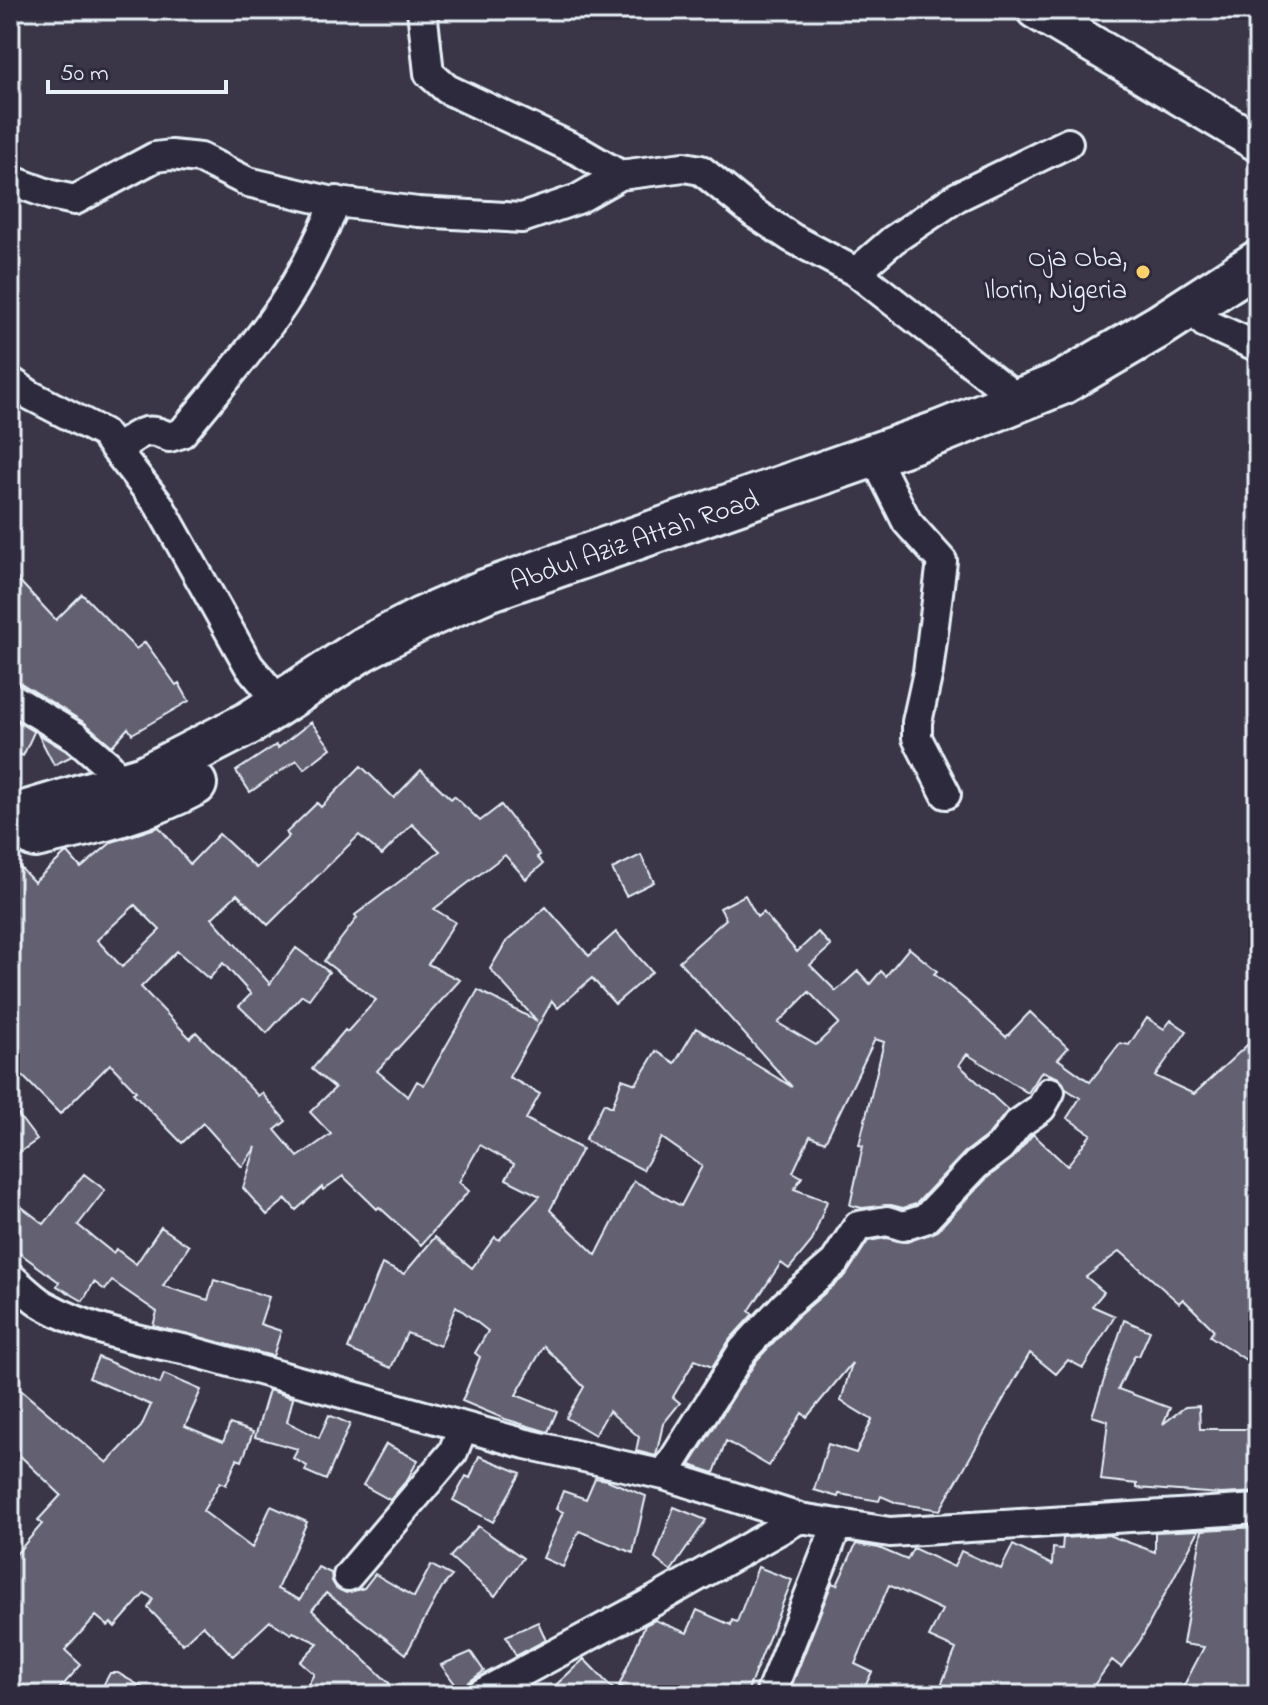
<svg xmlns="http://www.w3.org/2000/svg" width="1268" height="1705" viewBox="0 0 1268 1705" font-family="'Indie Flower',sans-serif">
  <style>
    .building { fill: #636171; stroke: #e8f1f8; stroke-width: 2; fill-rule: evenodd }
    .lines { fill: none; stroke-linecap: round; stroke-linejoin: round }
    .minor-casing { stroke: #e8f1f8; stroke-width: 34 }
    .major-casing { stroke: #e8f1f8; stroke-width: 42 }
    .highway-casing { stroke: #e8f1f8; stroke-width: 48 }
    .minor { stroke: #2f2a3d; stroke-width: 28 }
    .major { stroke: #2f2a3d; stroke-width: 36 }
    .highway { stroke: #2f2a3d; stroke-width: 42 }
    .poi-dot { fill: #ffd166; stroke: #2f2a3d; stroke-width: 3 }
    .labels { text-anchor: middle; stroke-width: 6; stroke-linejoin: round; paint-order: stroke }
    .poi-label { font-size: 28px; fill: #e8f1f8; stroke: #2f2a3d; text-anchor: end }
    .street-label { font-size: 28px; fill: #e8f1f8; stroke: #2f2a3d }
  </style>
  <rect width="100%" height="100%" fill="#3a3648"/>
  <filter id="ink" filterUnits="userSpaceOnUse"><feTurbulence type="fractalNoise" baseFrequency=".0125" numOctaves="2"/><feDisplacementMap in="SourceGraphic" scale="16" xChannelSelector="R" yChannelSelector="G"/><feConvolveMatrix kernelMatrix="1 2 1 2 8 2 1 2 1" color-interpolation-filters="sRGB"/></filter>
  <g filter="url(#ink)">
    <path class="building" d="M10,571L56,620L82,594L136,649L145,642L176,685L179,683L189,701L132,734L128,728L112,746L85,723L19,682L10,680Z
      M10,717L34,732L23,756L10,750Z
      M311,722L331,748L304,769L297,760L250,792L236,771L276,745L278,748Z
      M38,734L66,751L72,756L54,765Z
      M361,766L394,798L421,770L451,799L454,796L480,821L501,805L540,855L537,857L543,864L526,879L505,855L434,909L455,922L428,964L460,980L377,1071L408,1097L417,1081L424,1085L478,990L537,1021L490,969L506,942L546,907L589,956L616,932L652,972L615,1004L592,978L558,1008L552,1001L509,1077L540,1094L526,1119L582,1149L550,1210L596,1255L634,1181L681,1206L702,1166L662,1138L643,1170L585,1140L604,1103L612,1107L622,1079L636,1084L656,1051L675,1063L696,1028L792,1087L679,961L726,919L720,908L745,895L757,917L763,912L797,952L818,932L831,946L810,965L836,991L858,971L870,984L881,971L886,976L909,948L937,971L934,974L967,1001L1006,1037L1030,1012L1068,1048L1058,1059L1090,1082L1120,1043L1129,1045L1147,1018L1164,1029L1171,1020L1187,1031L1155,1076L1194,1094L1258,1035V1368L1210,1336L1214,1330L1183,1299L1179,1303L1120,1251L1086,1277L1104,1292L1092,1306L1115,1316L1083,1368L1068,1360L1056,1374L1030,1353L940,1510L897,1503L881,1496L879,1501L839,1494L838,1497L814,1490L828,1444L856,1453L872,1420L841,1401L852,1363L807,1417L802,1413L769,1466L726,1441L714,1473L690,1465L757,1360L797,1317L846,1275L868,1241L886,1238L907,1242L937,1231L987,1178L1013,1158L1033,1134L1067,1166L1091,1134L1067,1118L1080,1098L1066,1089L1059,1078L1042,1071L1028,1093L967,1054L959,1065L1008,1110L988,1135L964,1153L916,1204L903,1208L891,1205L862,1208L850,1205L863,1146L859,1145L884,1042L875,1039L825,1142L810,1136L793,1172L802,1177L794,1189L827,1201L812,1241L789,1269L781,1263L749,1311L753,1314L730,1339L712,1367L695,1360L673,1397L680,1403L663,1424L656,1456L636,1451L639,1437L609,1411L595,1435L566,1418L584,1387L544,1346L516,1395L557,1411L548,1432L505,1419L462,1401L480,1357L475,1353L488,1331L456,1306L440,1346L407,1333L391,1368L348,1349L382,1264L404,1274L435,1237L472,1268L495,1237L499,1240L540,1196L506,1179L514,1164L480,1145L459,1182L469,1191L421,1245L379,1207L377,1209L343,1176L323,1190L322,1187L296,1210L286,1199L267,1215L243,1188L256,1147L242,1167L203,1123L182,1143L133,1093L136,1091L110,1064L60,1114L10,1063V857L34,882L65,854L68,853L81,868L112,842L159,827L190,864L219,834L256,868L289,836L286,833L317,803L321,807ZM412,824L440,851L355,915L357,918L324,961L376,1000L347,1032L345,1030L312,1069L335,1088L310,1112L331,1134L298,1157L275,1130L286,1121L262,1093L258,1096L196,1032L190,1038L141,987L177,951L209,979L223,963L251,994L239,1006L267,1033L302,995L309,999L329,972L296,948L270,984L212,918L237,894L268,925L359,835L382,855ZM135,905L160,930L122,967L97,940ZM809,992L839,1023L816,1045L778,1023Z
      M641,855L654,882L626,896L612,869Z
      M10,1104L37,1140L10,1159Z
      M84,1174L105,1190L78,1225L113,1253L116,1249L136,1264L161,1227L189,1246L163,1286L208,1300L214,1280L269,1297L260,1324L281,1331L273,1356L153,1326L157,1312L112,1281L105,1290L94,1282L83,1301L57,1286L59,1282L10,1246V1198L44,1224Z
      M1124,1320L1150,1331L1139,1356L1135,1355L1118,1389L1170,1408L1163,1424L1185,1407L1199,1406L1200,1429H1258V1492L1221,1494L1137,1488V1484L1101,1480L1108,1421L1092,1416Z
      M98,1357L160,1384L164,1374L201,1390L185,1426L223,1442L230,1424L253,1432L242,1461L237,1459L226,1485L220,1482L203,1511L252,1548L271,1506L307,1522L277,1589L300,1600L318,1567L331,1573L332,1581L336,1588L346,1593L364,1588L375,1574L414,1597L431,1565L452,1576L442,1587L406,1654L326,1593L312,1610L390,1684L383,1695H302L314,1674L300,1662L318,1643L293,1632L291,1634L270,1621L233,1656L203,1625L183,1644L148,1608L153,1599L145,1593L115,1627L111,1623L108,1626L96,1616L65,1650L81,1665L54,1695H24L10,1683V1561L42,1524L38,1520L61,1495L10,1446V1381L107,1463L141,1427L151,1405L89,1378Z
      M269,1390L293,1398L287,1422L319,1438L329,1415L350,1424L326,1480L305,1471L307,1466L293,1458L298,1449L255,1437Z
      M386,1444L418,1460L407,1480L390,1500L363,1485Z
      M479,1456L521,1473L493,1522L453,1500L466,1476L470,1478Z
      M595,1478L607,1480L646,1496L633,1553L579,1531L563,1567L543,1558L563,1512L556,1509L563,1491L586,1499Z
      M674,1507L706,1520L671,1571L655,1559Z
      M478,1526L523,1558L495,1596L450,1557Z
      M1258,1527V1695H1179L1204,1647L1183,1644L1202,1530Z
      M1199,1530L1140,1641L1121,1667L1112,1660L1087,1695H937L956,1649L929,1637L942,1610L889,1585L855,1664L872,1672L861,1695H788L832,1583L837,1585L856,1544L879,1548L907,1560L913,1548L954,1567L961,1551L1001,1569L1013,1545L1052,1565L1053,1548L1062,1549L1063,1538L1108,1535L1155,1552V1532Z
      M758,1567L792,1580L746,1695H639L619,1686L645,1625L655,1620L687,1633L697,1610L731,1625L732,1620L737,1622Z
      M538,1622L546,1640L516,1656L506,1636Z
      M471,1652L484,1671L459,1689L441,1665Z
      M584,1659L619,1695H545Z
      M110,1673H118L155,1695H98Z"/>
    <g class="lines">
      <g class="minor-casing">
        <path id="minor" d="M422,10L429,73L447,89L579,151L620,175
          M10,180L51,195L75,200L155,157L171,155L200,158L248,182L329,201L418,212L522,218L578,199L620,175L684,167L701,170L754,213L792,238L856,272L1020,401
          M856,272L893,240L957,197L1068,143
          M1205,323L1258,347
          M10,381L30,395L103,433L159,505L249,666L280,703
          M116,450C137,436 144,424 169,437L182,433C216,391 252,350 282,306C304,273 320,237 337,201
          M884,476L907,522L942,561L928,672L917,722V738L946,794
          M10,697L76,737L109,766L117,784
          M10,1277C21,1286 32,1298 44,1305C87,1329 135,1340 183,1349L526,1444L664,1475L800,1518L890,1532L1258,1509
          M664,1475L743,1350L785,1305L835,1262L858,1226L887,1221L903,1226L925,1219L976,1165L1000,1147L1018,1124L1041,1108L1050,1092
          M348,1576L453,1452L463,1427
          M479,1695L654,1601L800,1518
          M770,1695L837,1525"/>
      </g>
      <g class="major-casing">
        <path id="major" d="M1035,10L1258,143"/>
      </g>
      <g class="highway-casing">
        <path id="highway" d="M10,817L144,777L249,723L363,649L421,619L485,591L940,432L1062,383L1161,325L1258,262
          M35,836C90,824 145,811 195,784"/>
      </g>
      <use href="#minor" class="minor"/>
      <use href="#major" class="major"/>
      <use href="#highway" class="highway"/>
    </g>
  </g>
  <circle class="poi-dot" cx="1143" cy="272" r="8"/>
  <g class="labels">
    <g class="poi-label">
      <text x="1127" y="266">Oja Oba,<tspan x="1127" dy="32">Ilorin, Nigeria</tspan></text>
    </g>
    <g class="street-label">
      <text transform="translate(634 539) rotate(-19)" y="10">Abdul Aziz Attah Road</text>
    </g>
  </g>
  <rect width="1268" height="1705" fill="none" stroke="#2f2a3d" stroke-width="40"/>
  <rect x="20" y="20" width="1228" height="1665" fill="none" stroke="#e8f1f8" stroke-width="3" filter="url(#ink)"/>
  <path d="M48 80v12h178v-12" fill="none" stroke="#e8f1f8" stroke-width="4"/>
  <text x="60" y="80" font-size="24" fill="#e8f1f8" stroke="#2f2a3d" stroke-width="6" paint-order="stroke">50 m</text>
</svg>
